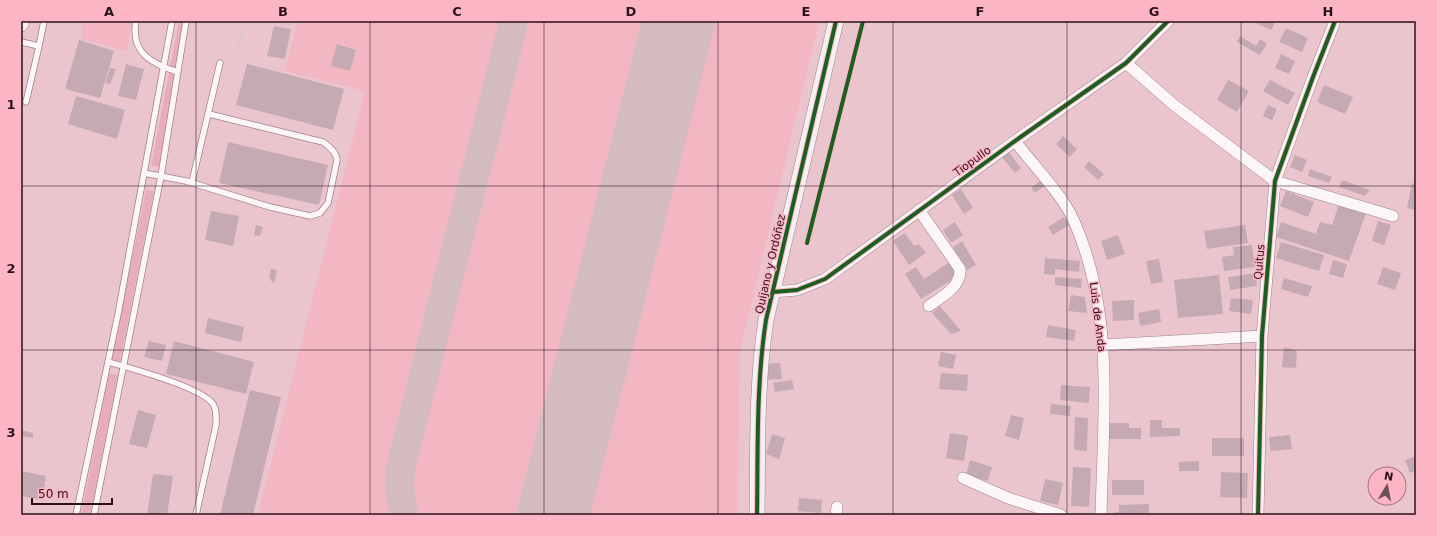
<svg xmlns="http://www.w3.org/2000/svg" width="1437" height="536" viewBox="0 0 1437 536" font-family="'DejaVu Sans',sans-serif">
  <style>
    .built { fill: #f3b7c4 }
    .green { fill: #e8acba }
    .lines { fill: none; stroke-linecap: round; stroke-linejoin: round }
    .taxiway { stroke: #d3bbc0; stroke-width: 29 }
    .runway { stroke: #d3bbc0; stroke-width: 72 }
    .building { fill: #c6aab3 }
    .lane-casing { stroke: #9e8288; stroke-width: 7 }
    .street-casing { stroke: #9e8288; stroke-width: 12 }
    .secondary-casing { stroke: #9e8288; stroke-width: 16 }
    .path { stroke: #d4c8cb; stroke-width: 2; stroke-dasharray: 3 2; stroke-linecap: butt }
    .lane { stroke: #fcf6f8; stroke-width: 5.5 }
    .street { stroke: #fcf6f8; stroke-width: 11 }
    .secondary { stroke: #f7f0f3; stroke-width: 15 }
    .cycleway-casing { stroke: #fbb5c5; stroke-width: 6 }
    .cycleway { stroke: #1b5e20; stroke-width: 4 }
    .grid { fill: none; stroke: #2b1219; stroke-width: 1; stroke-opacity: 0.55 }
    .labels { text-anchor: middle; stroke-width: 3; stroke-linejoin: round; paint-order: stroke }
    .street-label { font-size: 11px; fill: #2b1219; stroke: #fbb5c5 }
    .neatline { fill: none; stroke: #2b1219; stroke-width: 1.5 }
    .grid-label { font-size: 13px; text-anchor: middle; font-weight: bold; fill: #2b1219 }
  </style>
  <rect width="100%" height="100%" fill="#ebc5cd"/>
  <path class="built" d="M83,21H132L127,51L81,39Z
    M297,21H819L740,351L737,515H258L365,91L285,71Z"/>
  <path class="green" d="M179,21H188L159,167L151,166Z
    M146,190L154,191L120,361L112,360Z
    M109,374L118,375L90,515H81Z"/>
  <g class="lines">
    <path class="taxiway" d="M404,515L399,486L401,466L514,21"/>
    <path class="runway" d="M553,515L679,21"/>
  </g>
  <path class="building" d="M1252,21H1276L1271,30Z
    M274,26L291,29L285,59L267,56Z
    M1286,28L1308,38L1302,52L1279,42Z
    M1240,36L1256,46L1260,39L1267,44L1260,55L1237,42Z
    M79,40L114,51L100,98L65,89Z
    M337,44L356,50L350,71L331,66Z
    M1281,54L1295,61L1289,74L1275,68Z
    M126,64L144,69L136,100L118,96Z
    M247,64L344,89L333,130L236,105Z
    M110,68L116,69L110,84L105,83Z
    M1228,80L1249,91L1237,112L1217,100Z
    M1270,80L1295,93L1288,105L1263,91Z
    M1324,85L1353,97L1345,114L1317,102Z
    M76,96L125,110L117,139L68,124Z
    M1268,105L1277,109L1272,120L1263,116Z
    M1063,136L1077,149L1070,157L1056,144Z
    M228,142L328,165L319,205L219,183Z
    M1008,151L1021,168L1015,173L1001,156Z
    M1295,155L1307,160L1302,172L1290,167Z
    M1089,161L1104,174L1098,180L1084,167Z
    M1310,169L1332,177L1329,183L1308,176Z
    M1342,180L1370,190L1365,196L1339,187Z
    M1040,181L1045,186L1035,193L1031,188Z
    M1412,183L1416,184V210L1407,208Z
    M961,189L973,208L964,214L952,195Z
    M1286,191L1314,202L1308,217L1280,206Z
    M1340,201L1367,210L1349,261L1276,237L1281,222L1316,234L1320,222L1332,225Z
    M211,211L239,216L233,246L205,240Z
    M1064,217L1069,225L1053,235L1048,227Z
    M1378,221L1391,225L1384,245L1372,241Z
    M955,222L963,235L951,243L943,230Z
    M256,225L263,227L260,236L254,235Z
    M1245,225L1248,243L1207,249L1204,231Z
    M905,233L914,246L919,244L926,253L909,265L893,241Z
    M1118,235L1125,254L1107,260L1101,241Z
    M962,241L976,265L967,270L953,247Z
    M1281,242L1324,255L1319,271L1276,258Z
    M1252,245L1255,267L1224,271L1222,257L1234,255L1233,247Z
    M1045,258L1080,261L1079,272L1055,269V275L1044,274Z
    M1159,259L1163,282L1151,284L1146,261Z
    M1333,260L1347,264L1343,278L1329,274Z
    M951,261L960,275L921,299L905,274L916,267L924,279Z
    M1383,267L1401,273L1395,290L1377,284Z
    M271,269L277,270L274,284L269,278Z
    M1255,273L1257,286L1230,290L1228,277Z
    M1219,275L1223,314L1178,318L1174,280Z
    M1055,277L1082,279L1081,288L1055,285Z
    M1284,278L1312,286L1308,297L1281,289Z
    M1071,295L1085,297L1087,313L1068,311Z
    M1231,298L1253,300L1251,314L1229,311Z
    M1134,300V320L1113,321L1112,301Z
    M940,306L961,331L951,334L932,313Z
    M1159,309L1161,322L1140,326L1138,313Z
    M208,318L244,327L241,342L205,333Z
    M1048,325L1076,330L1074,341L1046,337Z
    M149,341L166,345L162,361L144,357Z
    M174,341L254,362L246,394L166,374Z
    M1284,347L1297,351L1296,368L1282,367Z
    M941,352L956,355L953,369L938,366Z
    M780,363L782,379L767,380L765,364Z
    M941,373L968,375L967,391L939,389Z
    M792,380L794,389L775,392L773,383Z
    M1061,385L1090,387L1089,403L1060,400Z
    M250,390L281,397L253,515H220Z
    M1051,404L1071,406L1070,416L1050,414Z
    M138,410L156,415L147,448L129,444Z
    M1011,415L1024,418L1019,440L1005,436Z
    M1075,417L1088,418L1087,451L1074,450Z
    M1150,420H1162V428H1180V436L1150,437Z
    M1109,423H1129V428H1141V439H1109Z
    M21,430L33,433V438L21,436Z
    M950,433L968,436L964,461L946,458Z
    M772,434L785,438L779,459L766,454Z
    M1290,435L1292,449L1271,451L1269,437Z
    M1212,438H1244V456H1212Z
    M1416,456V471L1410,473L1405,460Z
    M970,460L992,467L988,481L966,475Z
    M1199,461V471H1179V462Z
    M1073,467L1091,468L1089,507L1071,506Z
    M21,471L46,476L42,500L21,496Z
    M1221,472L1248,473L1247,498L1220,497Z
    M153,474L173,476L167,515H147Z
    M1045,479L1063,483L1058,505L1040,501Z
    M1112,480H1144V495H1112Z
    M799,498L822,500L821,513L798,511Z
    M1149,504V515H1115V512H1119V505Z"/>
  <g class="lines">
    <g class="lane-casing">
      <path id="lane" d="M136,21C130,53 152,64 178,72
        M21,42L39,46L44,21
        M26,102L39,46
        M144,173L186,181L270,207L310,216L320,213L328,203L337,160C336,152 330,147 323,142L209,114
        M192,182L220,63
        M108,362C130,368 201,387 213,404C217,410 216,417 216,425L196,515
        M76,515L118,314L172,21
        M94,515L161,176L186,21"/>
    </g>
    <g class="street-casing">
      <path id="street" d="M1126,63L1174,105L1275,181L1393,216
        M1015,141C1031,162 1049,181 1064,203C1073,216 1079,232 1084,247C1113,333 1103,426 1101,515
        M919,210L960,269C961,288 942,296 929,306
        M773,292L797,290L825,279L1015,141L1126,63L1168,21
        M1103,345L1262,336
        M963,478L1008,498L1061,515
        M836,515L837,507
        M1258,515L1262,336L1275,181L1313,77L1335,21"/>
    </g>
    <g class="secondary-casing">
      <path id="secondary" d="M21,24L22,21
        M757,515C758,450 756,385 766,320L836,21"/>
    </g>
    <path class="path" d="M274,21L293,25
      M237,54L244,21"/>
    <use href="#lane" class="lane"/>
    <use href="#street" class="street"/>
    <use href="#secondary" class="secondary"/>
    <g class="cycleway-casing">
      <path id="cycleway" d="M807,243L863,21
        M773,292L797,290L825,279L1015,141L1126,63L1168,21
        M757,515C758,450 756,385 766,320L836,21
        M1258,515L1262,336L1275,181L1313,77L1335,21"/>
    </g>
    <use href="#cycleway" class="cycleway"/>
  </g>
  <path class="grid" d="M196,21V515M370,21V515M544,21V515M718,21V515M893,21V515M1067,21V515M1241,21V515M21,186H1416M21,350H1416"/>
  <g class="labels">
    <g class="street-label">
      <text transform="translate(972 161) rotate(-36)" y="4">Tiopullo</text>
      <text transform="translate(1259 262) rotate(-85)" y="4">Quitus</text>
      <text transform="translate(770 264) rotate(-77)" y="4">Quijano y Ordóñez</text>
      <text transform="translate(1098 317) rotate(83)" y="4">Luis de Anda</text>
    </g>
  </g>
  <rect width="1437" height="536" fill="none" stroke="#fbb5c5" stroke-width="44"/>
  <g transform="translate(1387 486) rotate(10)"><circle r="19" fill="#fbb5c5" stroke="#a87480"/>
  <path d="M0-3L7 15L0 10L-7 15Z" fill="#6e5158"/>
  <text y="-6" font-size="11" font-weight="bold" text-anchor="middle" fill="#2b1219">N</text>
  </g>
  <path d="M32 498v6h80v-6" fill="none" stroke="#2b1219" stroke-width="2"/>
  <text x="38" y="498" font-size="12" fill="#2b1219" stroke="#fbb5c5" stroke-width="3" paint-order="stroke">50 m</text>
  <rect x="22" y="22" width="1393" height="492" class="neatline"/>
  <g class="grid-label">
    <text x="109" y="16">A</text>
    <text x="283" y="16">B</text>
    <text x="457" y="16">C</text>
    <text x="631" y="16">D</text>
    <text x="806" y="16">E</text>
    <text x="980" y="16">F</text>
    <text x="1154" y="16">G</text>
    <text x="1328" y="16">H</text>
    <text x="11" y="109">1</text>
    <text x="11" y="273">2</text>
    <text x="11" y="437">3</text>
  </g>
</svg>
